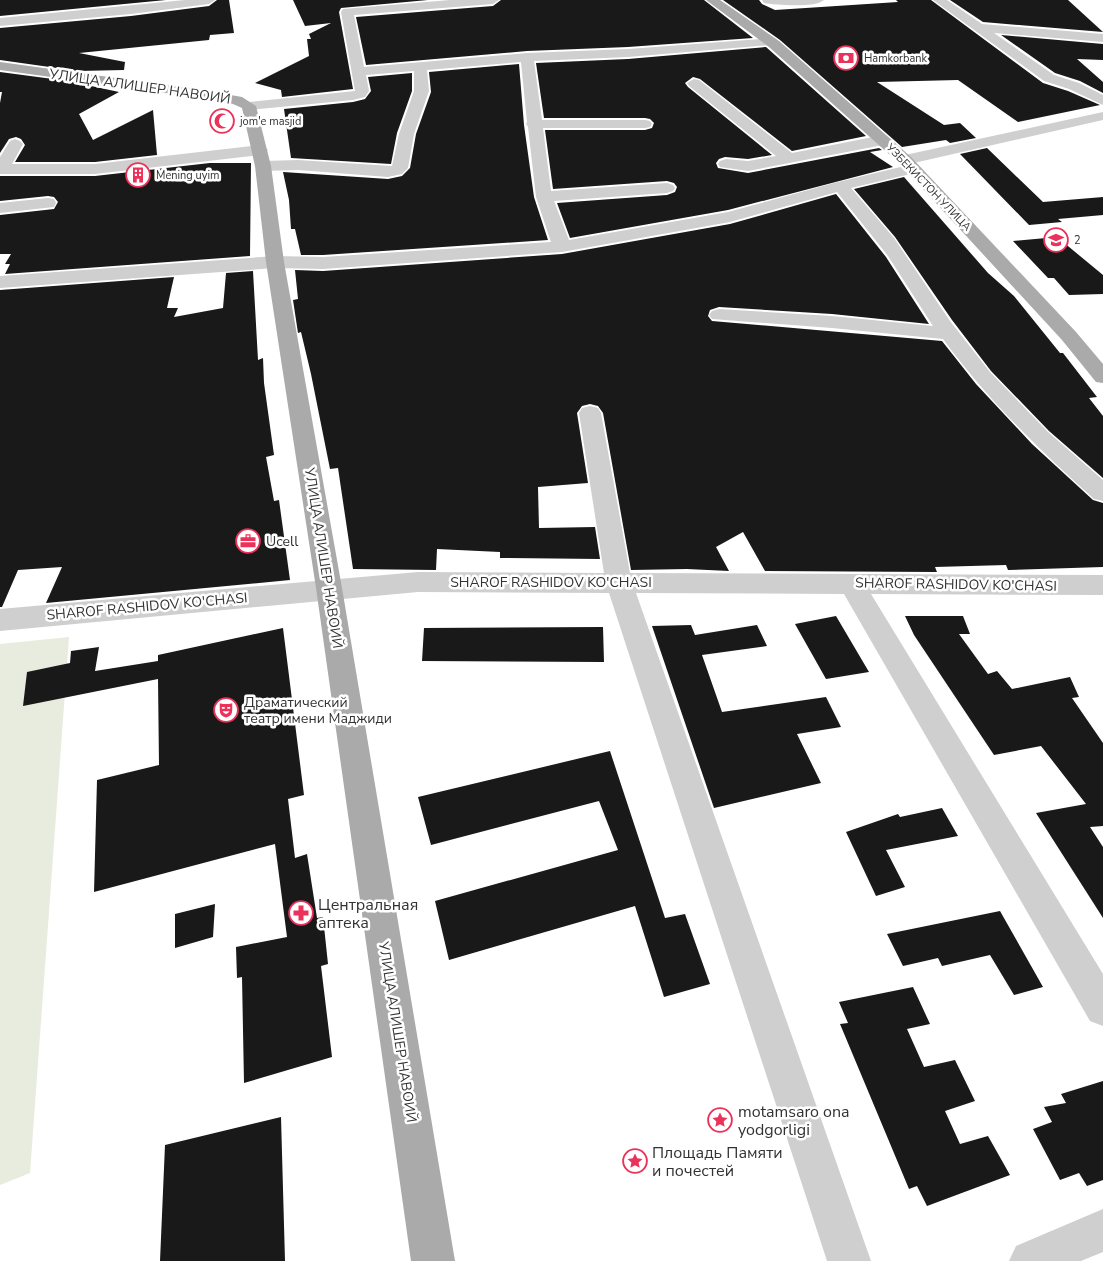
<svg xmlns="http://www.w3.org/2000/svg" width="1103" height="1261" viewBox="0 0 1103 1261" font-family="'Nunito Sans',sans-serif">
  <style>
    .green { fill: #e7ecde }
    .building { fill: #191919 }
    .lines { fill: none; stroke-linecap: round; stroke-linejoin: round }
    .minor { fill: #cfcfcf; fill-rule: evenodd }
    .major { fill: #aaa; fill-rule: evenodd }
    .labels { text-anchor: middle; stroke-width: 5; stroke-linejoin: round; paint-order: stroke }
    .far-poi-label { font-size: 11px; fill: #323232; stroke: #fff; text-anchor: start }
    .far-street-label { font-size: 11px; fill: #323232; stroke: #fff }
    .street-label { font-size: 14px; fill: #323232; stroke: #fff }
    .poi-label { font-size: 14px; fill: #323232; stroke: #fff; text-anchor: start }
    .near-poi-label { font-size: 16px; fill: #323232; stroke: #fff; text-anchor: start }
  </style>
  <rect width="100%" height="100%" fill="#fff"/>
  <path class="green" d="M69,637L30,1173L0,1185V644Z"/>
  <path class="building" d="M0,0H166L0,16Z
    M217,0H229L234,33L210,35L209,40L79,53L125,62L124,70L78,71L0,60V28L131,16L209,6Z
    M293,0H428L341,8L339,12L353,89L282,97L281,90L255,83L309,56L307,39H311L309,34L331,23L305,26Z
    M501,0H704L753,38L628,47L527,51L366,65L356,17L493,6Z
    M723,0H759L762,4L775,10L898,2L896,0H931L1043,83L1068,91L1100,105L1018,122L958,80L877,82L944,125L960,123L976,138L950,143L946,140L902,147L780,40Z
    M950,0H1068L1103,32L983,22Z
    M1001,35L1103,44V60L1077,59L1103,82V93L1080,81L1055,73Z
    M766,47L866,136L792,151L700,79L693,77L685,83L688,87L772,155L748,159L725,157L719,159L716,163L718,168L748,173L879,148L882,150L870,152L893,167L728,210L570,238L557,203L667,195L675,192L677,187L674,183L667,181L553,189L545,130H645L652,128L654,123L650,119L645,118H544L536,63L628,59Z
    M519,64L524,125L534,197L548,240L323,255H301L295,229H291L289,200L283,172L388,179L402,176L410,168L416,134L431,92L429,72Z
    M0,72L68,81L119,92L79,114L93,140L153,110L157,155L95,162H15L25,145L21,139L16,137L9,139L0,153V103L2,92H0Z
    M412,73V91L397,133L391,164L291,158L284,109L353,102L365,99L371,91L368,77Z
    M987,148L1043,202L1103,197V215L1058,219L1062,222L1029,225L960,154Z
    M210,163H251L250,256L5,274L10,264H5L11,254H0V215L54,209L58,202L54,197L48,196L0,201V176H95Z
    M904,177L988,273L1014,296L1060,353H1063L1097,397L1089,398L1103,416V478L1049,431L991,371L952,320L895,237L854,189Z
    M836,194L886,257L929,324L832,314L719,307L710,310L708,316L712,321L942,341L976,384L1032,444L1093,500L1103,503V567L1008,570L1006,565L935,567L937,572L765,571L743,532L716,547L729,571L687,569L631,570L603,413L598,406L590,404L582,406L577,413L588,483L538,487L539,528L595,527L600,559L500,558V552L437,549L436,570L353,569L338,468L330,469L311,374L301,332L298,333L293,300L298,299L295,270L323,271L562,254L730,224Z
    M1057,237L1103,275V294L1069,295L1054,278H1048L1013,241Z
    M253,271L258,360L263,358L264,383L274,455L266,457L274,501L279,500L290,580L46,603L62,567L18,570L2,607H0V290L174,277L167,308H178L174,317L223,308L226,273Z
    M836,616L869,672L826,679L795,624Z
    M905,616H963L970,634H959L988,674L997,671L1012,689L1070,677L1079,697L1072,698L1103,743V826L1090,827L1103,847V918L1036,813L1086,804L1041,746L994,755L914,635Z
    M691,625L695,635L757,625L767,646L702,655L722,712L826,697L841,727L797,734L821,783L714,808L652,626Z
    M603,627L604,662L422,661L424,628Z
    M283,628L304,795L288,799L295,858L307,854L317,918L323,917L328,964L321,966L332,1057L244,1083L242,977L237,978L236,947L287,937L275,844L94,892L97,780L159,765L158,679L23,706L27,672L70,663L71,651L99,647L95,671L158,661V655Z
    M610,751L665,918L685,914L710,984L664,997L635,906L449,960L435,901L618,850L599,801L431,845L418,797Z
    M942,808L958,836L886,850L905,887L876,896L846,832L898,814L900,817Z
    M215,904L213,937L175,948V914Z
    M1000,911L1043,987L1014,995L990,955L942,966L938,958L903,966L887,934Z
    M913,987L930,1024L907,1029L924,1067L955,1060L975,1101L945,1111L960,1144L988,1136L1010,1175L927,1206L917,1186L909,1189L840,1024L848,1023L839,1002Z
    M1103,1081V1180L1087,1186L1079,1173L1060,1180L1033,1129L1052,1122L1044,1107L1066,1103L1061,1094Z
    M281,1117L285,1261H160L165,1145Z"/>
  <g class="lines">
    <path class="minor" d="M185,0H215L209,4L131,14L0,26V18Z
      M450,0H499L493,4L354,15L364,67L527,53L628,49L775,38L776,41L775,44L770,45L628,57L534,61L542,120H645L650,121L652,124L650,127L645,128H543L551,191L667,183L673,185L675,188L673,191L667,193L554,201L569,240L728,212L834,183L913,164L919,166L921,169L919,172L851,188L894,238L950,321L990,372L1048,432L1103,480V501L1094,499C1039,450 987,399 943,339L832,328L712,319L709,315L712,311L719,309L832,316L933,326L888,256L837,192L730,222L562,252L323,269L275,268L0,288V276L275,256L323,257L551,242L536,197L528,127L526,124L527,122L521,62L427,70L429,91L414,134L408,168L402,174L388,177L298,170L263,171L257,169L255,166L257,163L263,161L298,160L392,166L399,134L414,91V71L366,75L369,91L365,97L353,100L249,110L244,109L242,106L244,103L249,102L355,91L341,12L343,9Z
      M762,0H824C816,8 776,5 764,3Z
      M933,0H947L982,24L1103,34V42L994,33L1054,75L1079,83L1103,95V105L1069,89L1044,81Z
      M694,79L699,80L792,153L883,135L888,137L891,140L888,143L883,145L748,171L720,167L718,164L720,161L726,159L748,161L776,156L689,86L687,83Z
      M1103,112V120L905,165L899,163L897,160L899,157L905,155Z
      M15,139L20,141L23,144L12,164H95L260,145L265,147L268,150L265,153L260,155L95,174H0V157L10,141Z
      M48,198L54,199L56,203L54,207L0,213V203Z
      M590,406L598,408L601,413L630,573L1103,575V595L871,594L1103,974V1026L1090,1021L844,594L636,593L871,1261H827L609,593L418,592L0,631V609L418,572L604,573L579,413L582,408Z
      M1103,1209V1252L1081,1261H1009L1016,1246Z"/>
    <path class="major" d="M706,0H720L779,41L911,157L1076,332L1103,364V383L1096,382L1062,340L899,163L769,47Z
      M0,62L203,90L242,97L256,106L271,166L284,262L342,588L455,1261H411L316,588L266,262L255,166L242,108L233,104L203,98L0,70Z"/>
  </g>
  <defs>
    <g id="bank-ring" transform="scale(1.25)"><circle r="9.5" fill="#fff" stroke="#eb325a" stroke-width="1.5"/><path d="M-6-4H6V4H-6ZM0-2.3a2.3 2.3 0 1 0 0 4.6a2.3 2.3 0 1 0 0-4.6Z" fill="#eb325a"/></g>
    <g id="mosque-ring" transform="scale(1.25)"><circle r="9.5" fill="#fff" stroke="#eb325a" stroke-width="1.5"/><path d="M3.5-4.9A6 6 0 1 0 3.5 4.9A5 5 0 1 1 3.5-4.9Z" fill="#eb325a"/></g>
    <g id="building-ring" transform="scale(1.25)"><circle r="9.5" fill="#fff" stroke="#eb325a" stroke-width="1.5"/><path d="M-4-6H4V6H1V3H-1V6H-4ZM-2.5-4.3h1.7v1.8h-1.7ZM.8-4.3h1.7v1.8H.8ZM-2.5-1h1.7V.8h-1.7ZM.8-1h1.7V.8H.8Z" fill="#eb325a"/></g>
    <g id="school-ring" transform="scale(1.25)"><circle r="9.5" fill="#fff" stroke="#eb325a" stroke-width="1.5"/><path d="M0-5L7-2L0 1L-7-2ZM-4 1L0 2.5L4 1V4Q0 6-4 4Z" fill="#eb325a"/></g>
    <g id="office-ring" transform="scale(1.25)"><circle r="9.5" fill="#fff" stroke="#eb325a" stroke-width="1.5"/><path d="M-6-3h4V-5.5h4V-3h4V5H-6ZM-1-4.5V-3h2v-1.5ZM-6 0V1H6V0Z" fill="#eb325a"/></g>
    <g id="theatre-ring" transform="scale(1.25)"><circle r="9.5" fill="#fff" stroke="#eb325a" stroke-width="1.5"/><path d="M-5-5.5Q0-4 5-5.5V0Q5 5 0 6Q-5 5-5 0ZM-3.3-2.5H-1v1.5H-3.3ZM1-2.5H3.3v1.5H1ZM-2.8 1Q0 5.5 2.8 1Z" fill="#eb325a"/></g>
    <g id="pharmacy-ring" transform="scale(1.25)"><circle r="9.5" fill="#fff" stroke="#eb325a" stroke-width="1.5"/><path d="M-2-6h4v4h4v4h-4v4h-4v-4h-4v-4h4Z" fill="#eb325a"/></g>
    <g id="sight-ring" transform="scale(1.25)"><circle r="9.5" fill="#fff" stroke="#eb325a" stroke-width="1.5"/><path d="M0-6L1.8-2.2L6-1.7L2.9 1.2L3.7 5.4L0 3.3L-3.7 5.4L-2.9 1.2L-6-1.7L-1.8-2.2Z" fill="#eb325a"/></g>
  </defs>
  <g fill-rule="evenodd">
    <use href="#bank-ring" x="846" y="58"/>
    <use href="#mosque-ring" x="222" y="121"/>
    <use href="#building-ring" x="138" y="175"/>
    <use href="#school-ring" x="1056" y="240"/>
    <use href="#office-ring" x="248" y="541"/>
    <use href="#theatre-ring" x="226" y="710"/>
    <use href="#pharmacy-ring" x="301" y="913"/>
    <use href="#sight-ring" x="720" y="1120"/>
    <use href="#sight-ring" x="635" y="1161"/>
  </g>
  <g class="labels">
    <g class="far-poi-label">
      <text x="864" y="62">Hamkorbank</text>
      <text x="240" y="125">jom'e masjid</text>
      <text x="156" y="179">Mening uyim</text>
      <text x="1074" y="244">2</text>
    </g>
    <g class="far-street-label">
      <text transform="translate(929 187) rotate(46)" y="4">УЗБЕКИСТОН УЛИЦА</text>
    </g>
    <g class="street-label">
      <text transform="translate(140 86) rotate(8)" y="5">УЛИЦА АЛИШЕР НАВОИЙ</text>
      <text transform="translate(324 558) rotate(81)" y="5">УЛИЦА АЛИШЕР НАВОИЙ</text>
      <text x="551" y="587">SHAROF RASHIDOV KO'CHASI</text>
      <text transform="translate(956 584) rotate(1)" y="5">SHAROF RASHIDOV KO'CHASI</text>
      <text transform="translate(147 606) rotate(-5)" y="5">SHAROF RASHIDOV KO'CHASI</text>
      <text transform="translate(398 1032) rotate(81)" y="5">УЛИЦА АЛИШЕР НАВОИЙ</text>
    </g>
    <g class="poi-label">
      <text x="266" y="546">Ucell</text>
      <text x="244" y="707">Драматический<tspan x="244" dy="16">театр имени Маджиди</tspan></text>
    </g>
    <g class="near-poi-label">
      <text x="318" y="910">Центральная<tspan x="318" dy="18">аптека</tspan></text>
      <text x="738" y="1117">motamsaro ona<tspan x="738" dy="18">yodgorligi</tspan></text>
      <text x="652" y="1158">Площадь Памяти<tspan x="652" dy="18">и почестей</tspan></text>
    </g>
  </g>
</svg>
